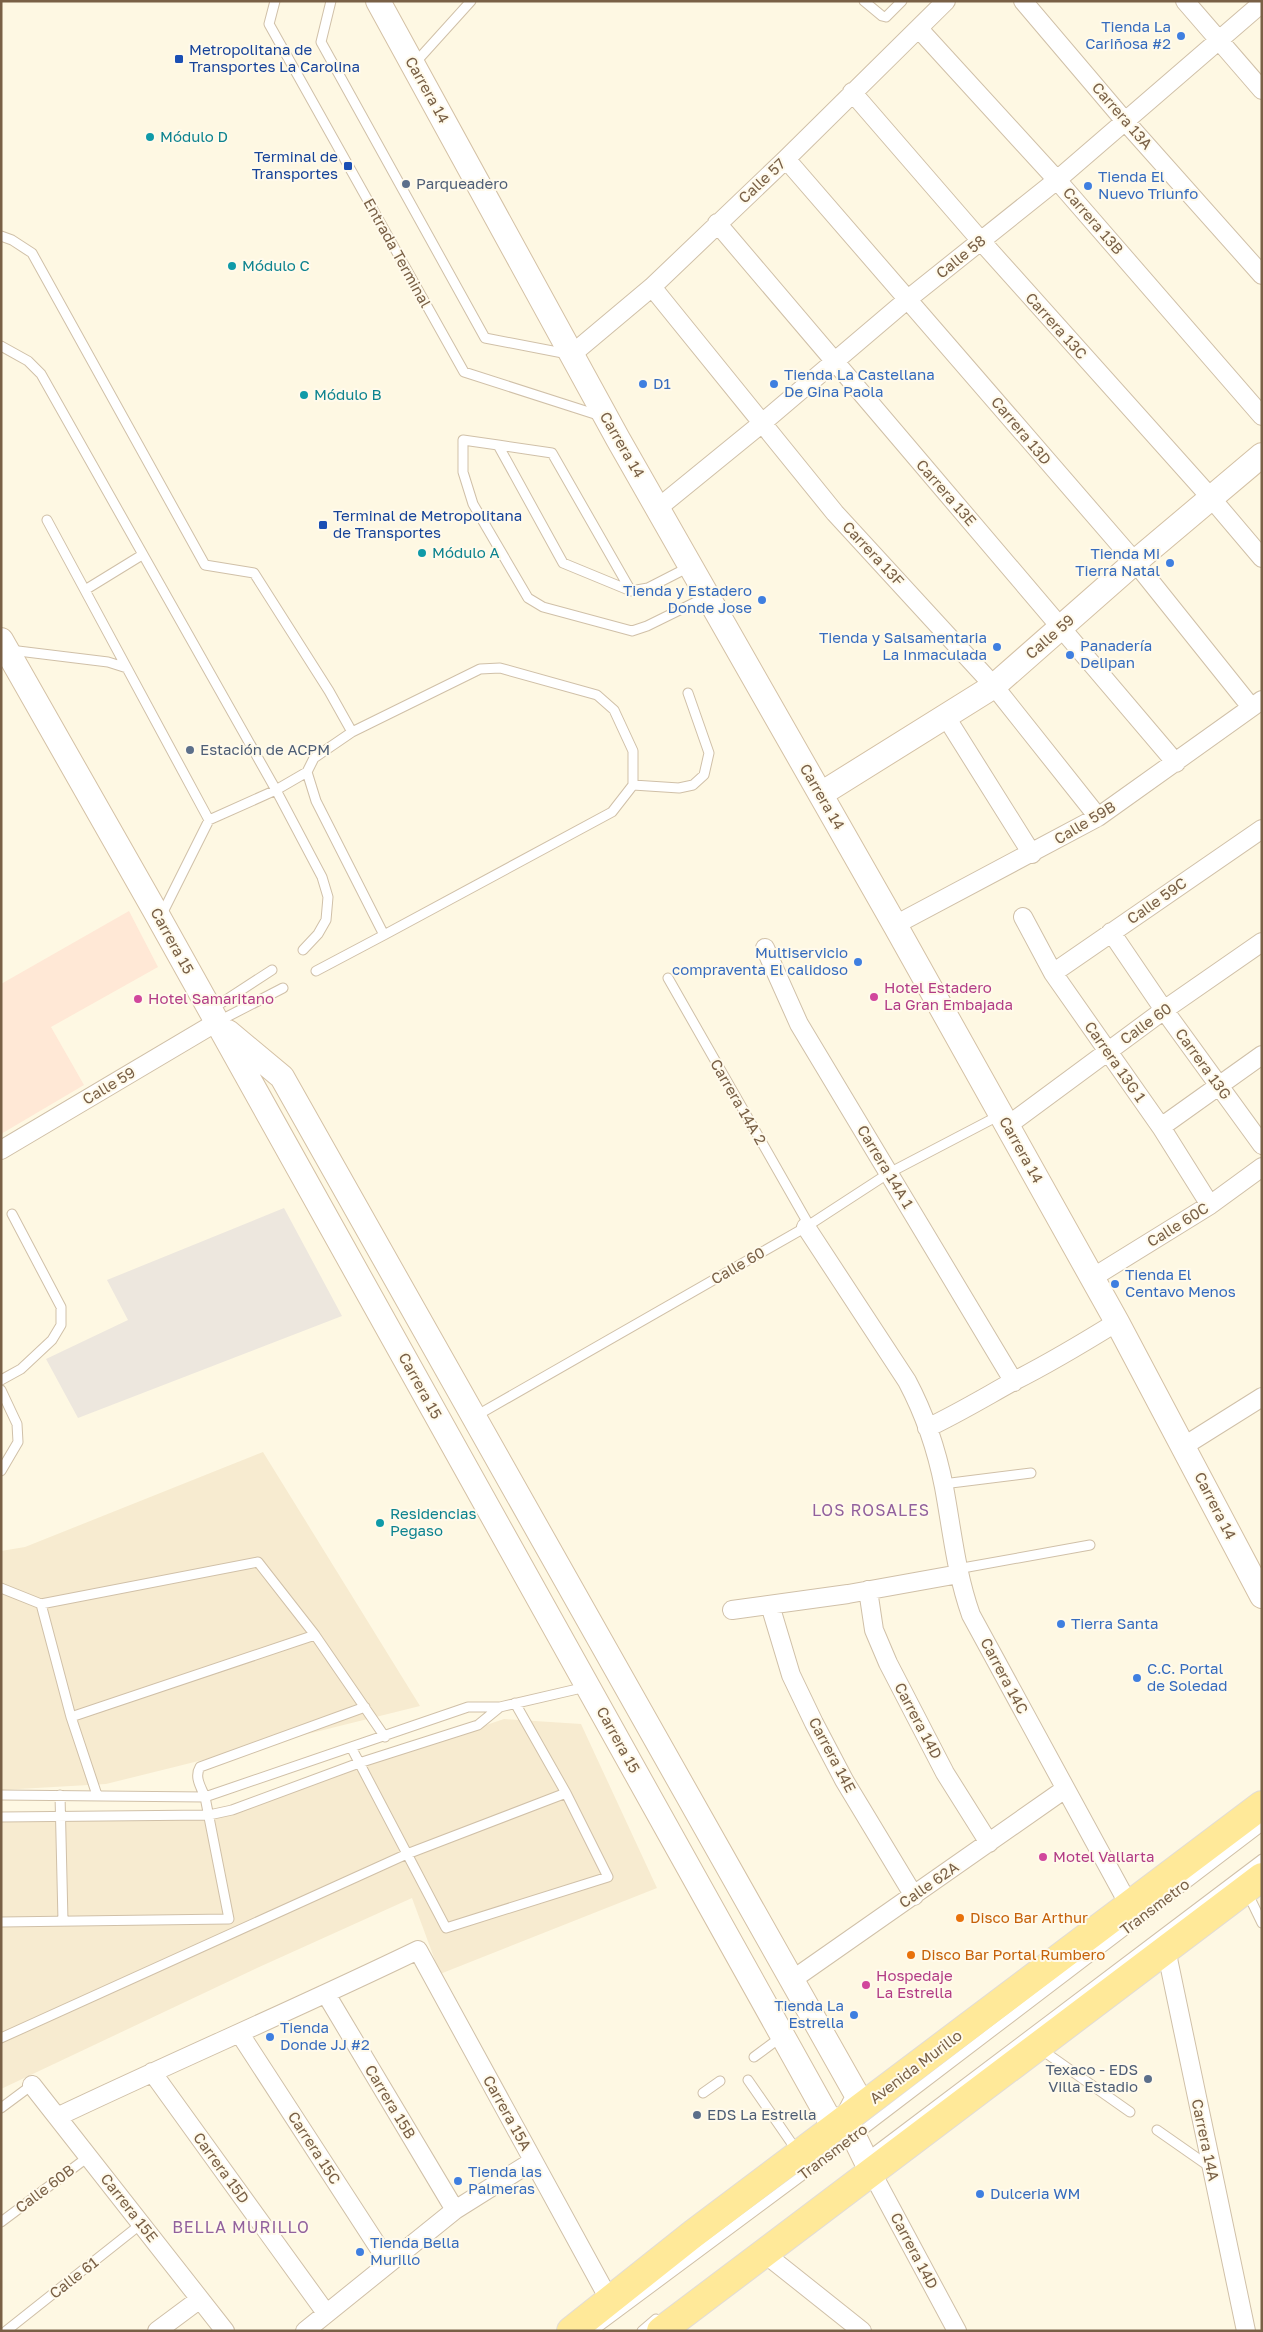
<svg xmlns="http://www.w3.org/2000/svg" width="1263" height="2332" viewBox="0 0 1263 2332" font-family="'Golos Text',sans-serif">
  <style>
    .residential { fill: #f7ebd0 }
    .commercial { fill: #ffe8d6 }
    .industrial { fill: #ede7de }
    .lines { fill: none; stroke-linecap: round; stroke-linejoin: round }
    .lane-casing { stroke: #d0c0a8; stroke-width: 11 }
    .street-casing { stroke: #d0c0a8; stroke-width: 20 }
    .secondary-casing { stroke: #d4c1a5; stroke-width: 26 }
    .primary-casing { stroke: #e2dcd6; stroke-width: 30 }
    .lane { stroke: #fff; stroke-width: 9 }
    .street { stroke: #fff; stroke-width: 18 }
    .secondary { stroke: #fff; stroke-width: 24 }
    .primary { stroke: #ffe999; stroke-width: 28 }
    .shop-dot { fill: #3f7fe0; stroke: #fffaeb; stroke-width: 2 }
    .transit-dot { fill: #1a4fb4; stroke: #fffaeb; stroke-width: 2 }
    .culture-dot { fill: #0f9aa8; stroke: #fffaeb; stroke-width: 2 }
    .service-dot { fill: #5c6f8a; stroke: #fffaeb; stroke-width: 2 }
    .hotel-dot { fill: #d1479c; stroke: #fffaeb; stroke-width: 2 }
    .food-dot { fill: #e8710a; stroke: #fffaeb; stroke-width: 2 }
    .labels { text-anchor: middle; stroke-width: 4; stroke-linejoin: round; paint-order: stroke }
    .shop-label { font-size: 15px; fill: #366cbe; stroke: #fffaeb; text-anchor: start }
    .transit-label { font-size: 15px; fill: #164399; stroke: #fffaeb; text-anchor: start }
    .street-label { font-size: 15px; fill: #796046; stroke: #fffaeb }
    .culture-label { font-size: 15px; fill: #0d838f; stroke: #fffaeb; text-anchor: start }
    .service-label { font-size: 15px; fill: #4e5e75; stroke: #fffaeb; text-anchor: start }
    .hotel-label { font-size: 15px; fill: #b23c85; stroke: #fffaeb; text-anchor: start }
    .food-label { font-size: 15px; fill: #c56008; stroke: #fffaeb; text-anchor: start }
    .neighbourhood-label { font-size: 16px; letter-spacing: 1px; fill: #92619d; stroke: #fffaeb }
  </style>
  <rect width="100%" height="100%" fill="#fef8e3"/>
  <path class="residential" d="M263,1452L420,1706L106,1784L1,1790V1551L25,1547Z
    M504,1719L581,1724L657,1888L440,1974L412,1898L257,1968L1,2089V1822L217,1816Z"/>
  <path class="commercial" d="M129,911L158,967L51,1027L84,1085L1,1134V984Z"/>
  <path class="industrial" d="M284,1208L342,1316L78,1418L46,1359L128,1320L107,1280Z"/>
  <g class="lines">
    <g class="lane-casing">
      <path id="lane" d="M275,1L269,24L464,372L601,416
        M331,1L321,42L485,338L568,354
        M864,1L882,16L886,17L902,1
        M415,63L471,1
        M1,236L12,240L32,253L205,565L254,573L329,691L352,732L314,758L307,772L316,801L384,935L316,971
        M1,346L28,361L41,374L276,790L322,877L328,897L326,920L318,934L303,950
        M498,445L463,440V472L473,504L528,598L543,607L632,631L647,626L706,597
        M47,520L209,820L276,790L307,772
        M85,590L142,555
        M631,591L552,453L498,445L563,563L631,591L648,588L689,567
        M10,650L108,662L127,668
        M352,732L480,669L500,668L597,695L614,710L633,751V785L612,812L384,935
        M633,785L679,788L693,785L704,775L709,753L688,693
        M161,916L209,820
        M668,978L809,1225
        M212,1009L272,970
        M217,1022L283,988
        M1,1380L21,1369L52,1340L61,1325V1307L12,1214
        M1,1390L17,1424L18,1442L1,1471
        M474,1417L806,1227L889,1173L1000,1115
        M943,1484L1031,1473
        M957,1569L1090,1545
        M1,1588L41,1604
        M71,1717L315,1635L385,1737
        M351,1747L446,1928L608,1877L566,1793L515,1703
        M1,1795L205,1797L468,1707H500L586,1687
        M60,1795L63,1921
        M97,1795L71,1717L41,1604L258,1562L315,1635
        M1,1817L209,1815L232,1810L359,1763L478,1725L500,1707
        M1247,1892L1262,1923
        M1,1922L229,1919L205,1797C201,1787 194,1777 200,1767L365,1707
        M1,2038L407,1854L566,1793
        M1039,2048L1130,2112
        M754,2057L781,2037
        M748,2080L797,2151
        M703,2093L720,2081
        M1,2108L32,2085
        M1157,2130L1210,2167
        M865,2159L1262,1859
        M1,2222L88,2157
        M6,2331L141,2224
        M593,2331L854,2137L1262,1826
        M642,2331L656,2319"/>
    </g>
    <g class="street-casing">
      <path id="street" d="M1023,1L1124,120L1262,275
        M1185,1L1262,90
        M919,29L1057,180L1262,416
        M852,92L981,241L1212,499L1262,558
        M786,159L1135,562L1251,707
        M717,223C869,404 1024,582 1176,763
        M652,287L835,513L994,686L1098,817
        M571,355L652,287L786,159L946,1
        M658,508L761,424L908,299L1057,180L1262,3
        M946,717L1032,854
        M1023,917L1053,973L1161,1127L1210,1205
        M895,925L1098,817L1262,700
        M1111,932L1164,1010L1262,1145
        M765,948L799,1024L1014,1382
        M1053,973L1262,829
        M1007,1126L1164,1010L1262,942
        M1161,1127L1262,1055
        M1,1150L217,1022
        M806,1227L907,1381C924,1413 937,1451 944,1487C952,1530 956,1573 971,1615L1129,1905
        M1092,1278L1210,1205L1262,1167
        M927,1428C957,1414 985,1397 1014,1381C1050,1363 1083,1343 1117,1322
        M1184,1446L1262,1397
        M868,1590L874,1630L888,1663L945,1773L989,1843
        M770,1605L791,1675L814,1723L844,1780L914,1896
        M732,1610L848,1594L959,1574
        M1166,1949L1246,2331
        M792,1980L1065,1789
        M326,1994L455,2210
        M240,2034L388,2262
        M152,2072L326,2313
        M32,2085L225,2331
        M57,2117C177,2060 298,2008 418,1950L610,2301
        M871,2171L957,2331
        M764,2253L862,2331
        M157,2331L200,2299
        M305,2331L455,2210L533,2161"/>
    </g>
    <g class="secondary-casing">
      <path id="secondary" d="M378,1L618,439L895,925L1117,1322L1262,1596
        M1,640L154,909L829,2119L846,2120
        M821,794L994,686L1135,562L1262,455
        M228,1032L282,1077L858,2097L846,2120
        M846,2120L871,2171"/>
    </g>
    <g class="primary-casing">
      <path id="primary" d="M571,2331L693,2234L1262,1805
        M661,2331L1262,1877"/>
    </g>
    <use href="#lane" class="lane"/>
    <use href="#street" class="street"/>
    <use href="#secondary" class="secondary"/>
    <use href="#primary" class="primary"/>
  </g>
  <g class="shop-dot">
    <circle cx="1181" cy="36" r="5"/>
    <circle cx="1088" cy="186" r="5"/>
    <circle cx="643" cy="384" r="5"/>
    <circle cx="774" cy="384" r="5"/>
    <circle cx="1170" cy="563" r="5"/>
    <circle cx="762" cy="600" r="5"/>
    <circle cx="997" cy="647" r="5"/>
    <circle cx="1070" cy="655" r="5"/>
    <circle cx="858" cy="962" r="5"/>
    <circle cx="1115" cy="1284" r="5"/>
    <circle cx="1061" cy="1624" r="5"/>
    <circle cx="1137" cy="1678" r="5"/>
    <circle cx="854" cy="2015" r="5"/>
    <circle cx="270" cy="2037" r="5"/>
    <circle cx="458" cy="2181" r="5"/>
    <circle cx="980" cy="2194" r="5"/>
    <circle cx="360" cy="2252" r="5"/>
  </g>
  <g class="transit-dot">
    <rect x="174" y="54" width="10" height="10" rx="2.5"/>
    <rect x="343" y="161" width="10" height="10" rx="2.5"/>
    <rect x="318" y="520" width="10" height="10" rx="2.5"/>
  </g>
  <g class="culture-dot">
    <circle cx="150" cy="137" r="5"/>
    <circle cx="232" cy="266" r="5"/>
    <circle cx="304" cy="395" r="5"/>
    <circle cx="422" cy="553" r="5"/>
    <circle cx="380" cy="1523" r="5"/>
  </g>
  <g class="service-dot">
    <circle cx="406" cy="184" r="5"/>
    <circle cx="190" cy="750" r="5"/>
    <circle cx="1148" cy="2079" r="5"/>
    <circle cx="697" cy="2115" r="5"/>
  </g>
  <g class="hotel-dot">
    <circle cx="874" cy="997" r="5"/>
    <circle cx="138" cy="999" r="5"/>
    <circle cx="1043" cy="1857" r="5"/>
    <circle cx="866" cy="1985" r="5"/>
  </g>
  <g class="food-dot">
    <circle cx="960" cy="1918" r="5"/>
    <circle cx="911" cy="1955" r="5"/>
  </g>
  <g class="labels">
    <g class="shop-label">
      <text x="1171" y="32" text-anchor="end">Tienda La<tspan x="1171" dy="17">Cariñosa #2</tspan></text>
      <text x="1098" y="182">Tienda El<tspan x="1098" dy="17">Nuevo Triunfo</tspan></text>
      <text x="784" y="380">Tienda La Castellana<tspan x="784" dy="17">De Gina Paola</tspan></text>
      <text x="653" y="389">D1</text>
      <text x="1160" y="559" text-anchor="end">Tienda Mi<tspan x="1160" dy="17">Tierra Natal</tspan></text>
      <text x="752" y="596" text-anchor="end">Tienda y Estadero<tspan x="752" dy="17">Donde Jose</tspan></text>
      <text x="987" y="643" text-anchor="end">Tienda y Salsamentaria<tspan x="987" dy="17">La Inmaculada</tspan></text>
      <text x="1080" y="651">Panadería<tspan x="1080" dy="17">Delipan</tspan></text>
      <text x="848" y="958" text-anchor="end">Multiservicio<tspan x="848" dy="17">compraventa El calidoso</tspan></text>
      <text x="1125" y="1280">Tienda El<tspan x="1125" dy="17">Centavo Menos</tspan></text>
      <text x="1071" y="1629">Tierra Santa</text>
      <text x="1147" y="1674">C.C. Portal<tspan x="1147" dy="17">de Soledad</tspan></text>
      <text x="844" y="2011" text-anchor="end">Tienda La<tspan x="844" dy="17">Estrella</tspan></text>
      <text x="280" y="2033">Tienda<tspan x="280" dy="17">Donde JJ #2</tspan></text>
      <text x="468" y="2177">Tienda las<tspan x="468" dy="17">Palmeras</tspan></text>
      <text x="990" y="2199">Dulceria WM</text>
      <text x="370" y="2248">Tienda Bella<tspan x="370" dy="17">Murillo</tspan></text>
    </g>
    <g class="transit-label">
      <text x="189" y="55">Metropolitana de<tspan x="189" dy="17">Transportes La Carolina</tspan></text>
      <text x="338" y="162" text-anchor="end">Terminal de<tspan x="338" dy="17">Transportes</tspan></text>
      <text x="333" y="521">Terminal de Metropolitana<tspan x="333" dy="17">de Transportes</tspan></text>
    </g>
    <g class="street-label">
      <text transform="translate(427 90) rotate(61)" y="5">Carrera 14</text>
      <text transform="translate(1122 116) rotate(49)" y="5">Carrera 13A</text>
      <text transform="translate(762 181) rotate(-43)" y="5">Calle 57</text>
      <text transform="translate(1093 221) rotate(49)" y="5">Carrera 13B</text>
      <text transform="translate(397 253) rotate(61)" y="5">Entrada Terminal</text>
      <text transform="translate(961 257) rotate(-39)" y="5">Calle 58</text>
      <text transform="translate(1056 326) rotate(48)" y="5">Carrera 13C</text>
      <text transform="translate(1021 431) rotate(50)" y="5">Carrera 13D</text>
      <text transform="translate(622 445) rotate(60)" y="5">Carrera 14</text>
      <text transform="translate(946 493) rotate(49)" y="5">Carrera 13E</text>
      <text transform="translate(873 554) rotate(47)" y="5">Carrera 13F</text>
      <text transform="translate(1050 637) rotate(-41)" y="5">Calle 59</text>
      <text transform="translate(822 797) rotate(60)" y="5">Carrera 14</text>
      <text transform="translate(1085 823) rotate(-31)" y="5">Calle 59B</text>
      <text transform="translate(1157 901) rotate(-35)" y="5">Calle 59C</text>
      <text transform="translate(172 941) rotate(61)" y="5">Carrera 15</text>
      <text transform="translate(1146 1024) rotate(-36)" y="5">Calle 60</text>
      <text transform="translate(1115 1062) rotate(55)" y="5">Carrera 13G 1</text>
      <text transform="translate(1203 1064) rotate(54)" y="5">Carrera 13G</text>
      <text transform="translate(109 1086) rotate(-31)" y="5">Calle 59</text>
      <text transform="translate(738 1102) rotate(60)" y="5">Carrera 14A 2</text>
      <text transform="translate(1021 1150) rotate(61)" y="5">Carrera 14</text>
      <text transform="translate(885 1167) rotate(59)" y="5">Carrera 14A 1</text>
      <text transform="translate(1178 1225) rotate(-32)" y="5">Calle 60C</text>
      <text transform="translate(738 1266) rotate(-30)" y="5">Calle 60</text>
      <text transform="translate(420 1386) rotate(61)" y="5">Carrera 15</text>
      <text transform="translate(1215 1506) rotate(63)" y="5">Carrera 14</text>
      <text transform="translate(1004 1676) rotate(62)" y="5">Carrera 14C</text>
      <text transform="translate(918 1721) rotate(62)" y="5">Carrera 14D</text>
      <text transform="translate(618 1740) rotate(61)" y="5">Carrera 15</text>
      <text transform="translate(832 1755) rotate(62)" y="5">Carrera 14E</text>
      <text transform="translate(929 1885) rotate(-35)" y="5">Calle 62A</text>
      <text transform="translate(1155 1907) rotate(-37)" y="5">Transmetro</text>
      <text transform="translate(916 2067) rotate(-37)" y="5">Avenida Murillo</text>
      <text transform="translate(390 2102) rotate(59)" y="5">Carrera 15B</text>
      <text transform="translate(507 2113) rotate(61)" y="5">Carrera 15A</text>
      <text transform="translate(1205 2140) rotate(78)" y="5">Carrera 14A</text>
      <text transform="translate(314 2148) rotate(57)" y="5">Carrera 15C</text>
      <text transform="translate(833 2152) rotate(-37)" y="5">Transmetro</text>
      <text transform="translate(221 2168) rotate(54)" y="5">Carrera 15D</text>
      <text transform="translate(45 2189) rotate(-37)" y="5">Calle 60B</text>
      <text transform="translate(129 2208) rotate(52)" y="5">Carrera 15E</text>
      <text transform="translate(914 2251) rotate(62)" y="5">Carrera 14D</text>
      <text transform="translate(74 2278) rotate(-38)" y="5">Calle 61</text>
    </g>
    <g class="culture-label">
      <text x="160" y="142">Módulo D</text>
      <text x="242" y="271">Módulo C</text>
      <text x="314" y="400">Módulo B</text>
      <text x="432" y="558">Módulo A</text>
      <text x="390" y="1519">Residencias<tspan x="390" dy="17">Pegaso</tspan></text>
    </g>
    <g class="service-label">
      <text x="416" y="189">Parqueadero</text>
      <text x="200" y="755">Estación de ACPM</text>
      <text x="1138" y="2075" text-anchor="end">Texaco - EDS<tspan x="1138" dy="17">Villa Estadio</tspan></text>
      <text x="707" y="2120">EDS La Estrella</text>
    </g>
    <g class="hotel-label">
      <text x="884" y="993">Hotel Estadero<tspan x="884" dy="17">La Gran Embajada</tspan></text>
      <text x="148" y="1004">Hotel Samaritano</text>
      <text x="1053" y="1862">Motel Vallarta</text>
      <text x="876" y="1981">Hospedaje<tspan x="876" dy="17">La Estrella</tspan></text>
    </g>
    <g class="food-label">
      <text x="970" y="1923">Disco Bar Arthur</text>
      <text x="921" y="1960">Disco Bar Portal Rumbero</text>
    </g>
    <g class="neighbourhood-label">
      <text x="871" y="1516">LOS ROSALES</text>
      <text x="241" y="2233">BELLA MURILLO</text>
    </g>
  </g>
  <rect width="1263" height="2332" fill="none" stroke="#796046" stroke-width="5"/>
</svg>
